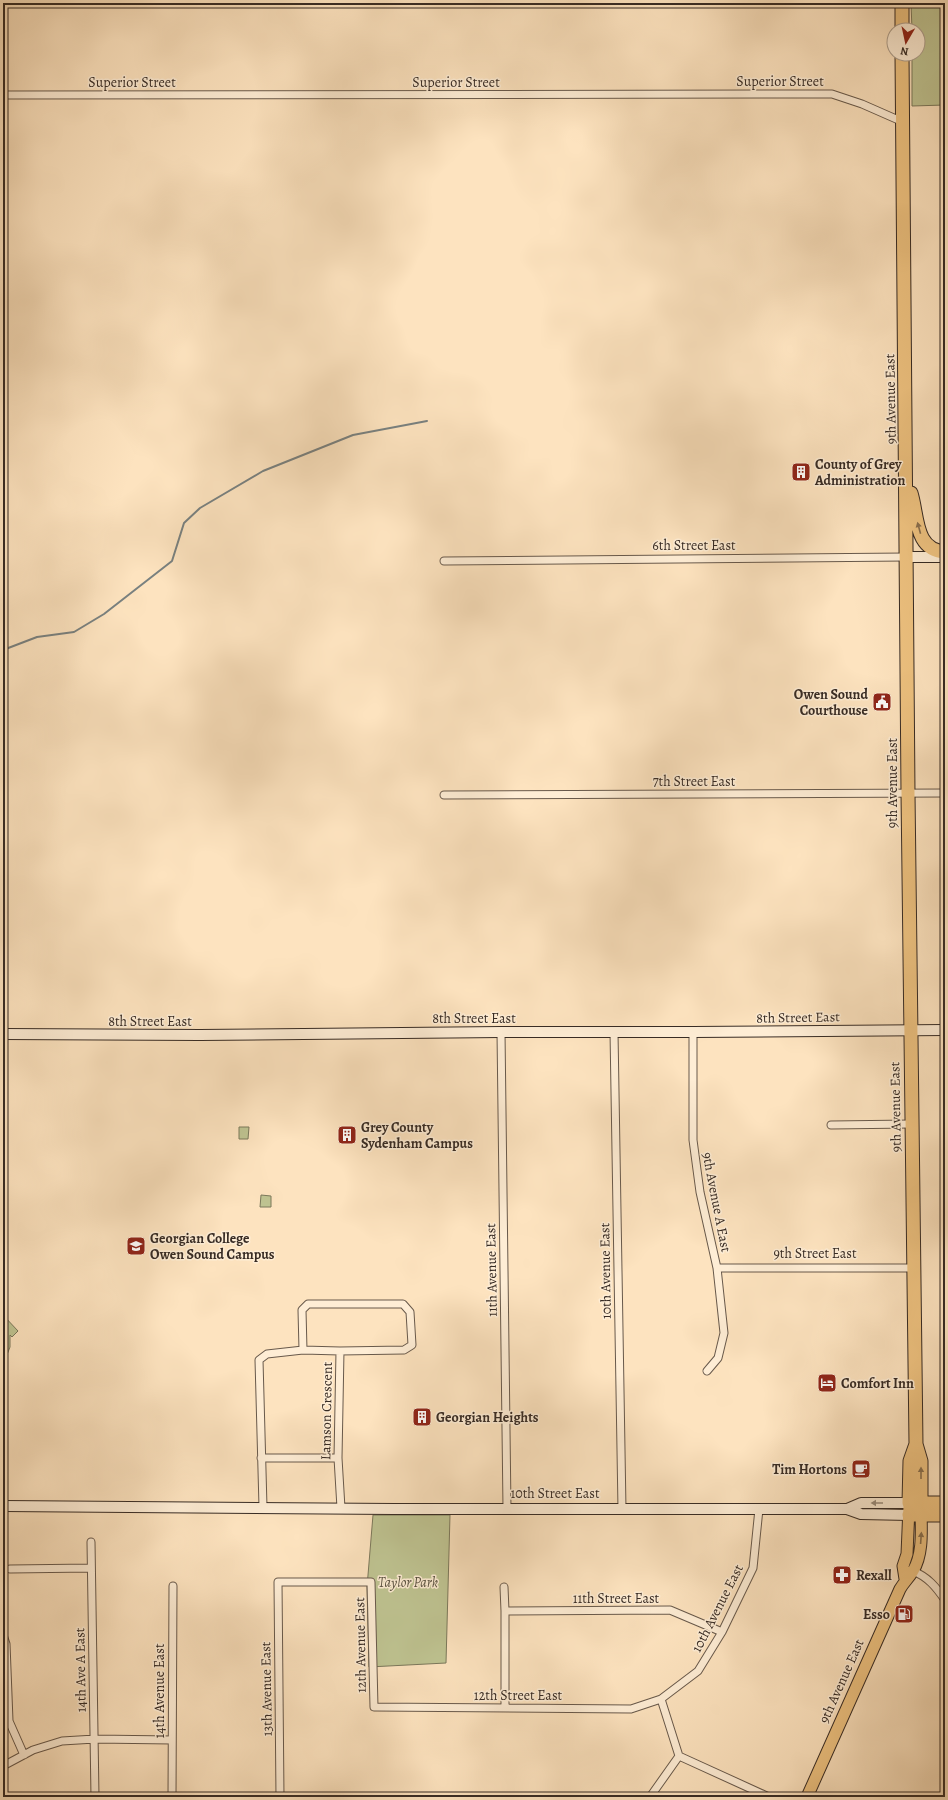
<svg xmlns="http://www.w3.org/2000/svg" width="948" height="1800" viewBox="0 0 948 1800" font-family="Alegreya,serif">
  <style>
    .green { fill: #bfc492; stroke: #7b785b }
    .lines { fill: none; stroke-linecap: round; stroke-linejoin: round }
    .stream { stroke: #798180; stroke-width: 2 }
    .street-casing { stroke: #68594b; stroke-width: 9 }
    .secondary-casing { stroke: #372b24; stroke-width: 12 }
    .primary-casing { stroke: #372b24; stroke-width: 13 }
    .highway-casing { stroke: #372b24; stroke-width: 15 }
    .street { stroke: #feedd5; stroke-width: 7 }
    .secondary { stroke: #feedd5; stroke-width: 10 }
    .primary { stroke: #eec280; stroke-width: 11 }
    .highway { stroke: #eec280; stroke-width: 13 }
    .oneway { fill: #896f4d }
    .oneway2 { fill: #9a8c7c }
    .labels { text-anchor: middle; stroke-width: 3; stroke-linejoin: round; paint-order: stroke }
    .street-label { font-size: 14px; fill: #372b24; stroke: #feedd5 }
    .poi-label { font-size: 14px; font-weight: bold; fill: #372b24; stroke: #feedd5; text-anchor: start }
    .park-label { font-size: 14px; font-style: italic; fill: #595140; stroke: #feedd5 }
  </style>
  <rect width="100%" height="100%" fill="#fde3bf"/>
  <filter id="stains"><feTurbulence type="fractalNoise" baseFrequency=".005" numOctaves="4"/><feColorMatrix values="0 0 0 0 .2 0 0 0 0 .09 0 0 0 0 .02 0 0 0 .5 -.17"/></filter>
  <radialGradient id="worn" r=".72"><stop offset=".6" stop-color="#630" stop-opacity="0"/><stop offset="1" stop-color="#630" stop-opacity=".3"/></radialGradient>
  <path class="green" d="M911,3H945V105L912,106V54H918V30H912Z
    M239,1127H249L248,1139H239Z
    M261,1195L271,1196V1207H260Z
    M3,1315L18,1331L12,1337L10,1335V1347L3,1365Z
    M373,1515H450L446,1663L369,1667L367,1587Z"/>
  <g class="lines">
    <path class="stream" d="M3,650L37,637L74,632L104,614L172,561L184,523L200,508L263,471L353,435L427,421"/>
    <g class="street-casing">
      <path id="street" d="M3,95L832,94L862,104L903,122
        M444,561L906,557
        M444,795L945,793
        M501,1032L507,1508
        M614,1032L622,1509
        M693,1032V1140L700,1192L717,1268L724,1333L718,1358L707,1371
        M831,1125L911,1124
        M717,1268H914
        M340,1351L338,1458L341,1508
        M261,1458H338
        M263,1507L259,1360L267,1354L303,1350L340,1351L404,1350L412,1345L410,1312L403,1304H308L302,1310L303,1350
        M91,1542L95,1797
        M10,1569L91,1568
        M913,1571C928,1577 936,1587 945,1600
        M504,1587L505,1611V1708
        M505,1611L670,1610L722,1632
        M3,1635L6,1644L9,1721L24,1755
        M661,1699L679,1756
        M679,1756L769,1797
        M3,1766L33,1750L62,1741L95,1739L172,1740
        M172,1797L173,1586
        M280,1797L278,1582H371L374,1707L631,1709L661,1699L698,1671L722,1632L753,1568L759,1509
        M650,1797L679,1756"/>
    </g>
    <g class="secondary-casing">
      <path id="secondary" d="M906,557H945
        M3,1034L200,1035L501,1032H693L945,1030
        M3,1506L394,1509H847L861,1514L909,1515
        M847,1509L861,1503H909"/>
    </g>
    <g class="primary-casing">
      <path id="primary" d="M905,1579L903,1566L907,1554L909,1507
        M807,1797L900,1589C904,1582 909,1578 913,1571C924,1553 921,1527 921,1507"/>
    </g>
    <g class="highway-casing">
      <path id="highway" d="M902,3V30
        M902,54L908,793L916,1444L921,1461V1503
        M911,493C918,515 914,550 945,552
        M916,1444L910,1461L909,1503H945
        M909,1515H945"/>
    </g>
    <use href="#street" class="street"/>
    <use href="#secondary" class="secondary"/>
    <use href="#primary" class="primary"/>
    <use href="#highway" class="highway"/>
  </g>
  <defs><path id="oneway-solid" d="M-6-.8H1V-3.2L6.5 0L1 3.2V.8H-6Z"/></defs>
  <g class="oneway">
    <use href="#oneway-solid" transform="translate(919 528) rotate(-105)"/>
    <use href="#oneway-solid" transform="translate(921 1473) rotate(-90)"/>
    <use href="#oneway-solid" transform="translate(921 1538) rotate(-86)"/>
  </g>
  <use class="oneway2" href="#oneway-solid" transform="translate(877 1503) rotate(180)"/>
  <defs>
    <g id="building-square" transform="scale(1)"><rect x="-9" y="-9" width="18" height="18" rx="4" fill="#8f2418" stroke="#feedd5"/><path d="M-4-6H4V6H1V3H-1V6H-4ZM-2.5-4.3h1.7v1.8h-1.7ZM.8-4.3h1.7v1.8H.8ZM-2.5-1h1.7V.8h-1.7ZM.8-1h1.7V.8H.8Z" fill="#fff"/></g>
    <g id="civic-square" transform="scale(1)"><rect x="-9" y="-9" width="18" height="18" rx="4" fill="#8f2418" stroke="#feedd5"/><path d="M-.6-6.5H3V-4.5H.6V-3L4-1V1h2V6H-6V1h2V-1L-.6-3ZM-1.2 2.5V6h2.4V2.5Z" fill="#fff"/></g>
    <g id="university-square" transform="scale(1)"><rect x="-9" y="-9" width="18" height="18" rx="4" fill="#8f2418" stroke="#feedd5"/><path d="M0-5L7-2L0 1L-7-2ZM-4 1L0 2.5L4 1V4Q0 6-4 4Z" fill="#fff"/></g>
    <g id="hotel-square" transform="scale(1)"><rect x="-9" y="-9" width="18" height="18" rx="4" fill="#8f2418" stroke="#feedd5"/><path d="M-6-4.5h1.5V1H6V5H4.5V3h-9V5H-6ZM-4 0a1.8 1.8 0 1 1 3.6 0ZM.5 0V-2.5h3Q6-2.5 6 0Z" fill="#fff"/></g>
    <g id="cafe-square" transform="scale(1)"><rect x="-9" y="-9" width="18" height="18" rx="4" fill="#8f2418" stroke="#feedd5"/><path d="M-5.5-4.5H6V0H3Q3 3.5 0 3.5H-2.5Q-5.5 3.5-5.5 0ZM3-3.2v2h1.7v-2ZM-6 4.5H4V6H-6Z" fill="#fff"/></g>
    <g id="pharmacy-square" transform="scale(1)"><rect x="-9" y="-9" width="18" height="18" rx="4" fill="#8f2418" stroke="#feedd5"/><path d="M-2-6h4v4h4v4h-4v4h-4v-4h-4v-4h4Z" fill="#fff"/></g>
    <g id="fuel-square" transform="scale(1)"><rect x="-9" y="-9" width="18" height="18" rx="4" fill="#8f2418" stroke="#feedd5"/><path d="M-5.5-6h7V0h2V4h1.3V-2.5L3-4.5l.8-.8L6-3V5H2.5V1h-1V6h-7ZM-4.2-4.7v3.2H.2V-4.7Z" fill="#fff"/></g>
  </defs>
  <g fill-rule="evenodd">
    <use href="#building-square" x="801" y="472"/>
    <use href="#civic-square" x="882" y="702"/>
    <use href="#building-square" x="347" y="1135"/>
    <use href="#university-square" x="136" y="1246"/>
    <use href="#hotel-square" x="827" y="1383"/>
    <use href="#building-square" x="422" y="1417"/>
    <use href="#cafe-square" x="861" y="1469"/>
    <use href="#pharmacy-square" x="842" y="1575"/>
    <use href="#fuel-square" x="904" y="1614"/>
  </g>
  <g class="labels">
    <g class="street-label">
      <text x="780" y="86">Superior Street</text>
      <text x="132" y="87">Superior Street</text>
      <text x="456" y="87">Superior Street</text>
      <text transform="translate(890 399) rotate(-91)" y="5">9th Avenue East</text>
      <text x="694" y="550">6th Street East</text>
      <text x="694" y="786">7th Street East</text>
      <text transform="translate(892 783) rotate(-90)" y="5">9th Avenue East</text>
      <text transform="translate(798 1017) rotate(-1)" y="5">8th Street East</text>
      <text x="474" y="1023">8th Street East</text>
      <text x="150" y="1026">8th Street East</text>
      <text transform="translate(895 1107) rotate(-91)" y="5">9th Avenue East</text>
      <text transform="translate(717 1202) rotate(79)" y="5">9th Avenue A East</text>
      <text x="815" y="1258">9th Street East</text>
      <text transform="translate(491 1270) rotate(-91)" y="5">11th Avenue East</text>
      <text transform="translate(605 1271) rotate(-91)" y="5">10th Avenue East</text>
      <text transform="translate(326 1411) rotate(-89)" y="5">Lamson Crescent</text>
      <text x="555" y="1498">10th Street East</text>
      <text x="616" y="1603">11th Street East</text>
      <text transform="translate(717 1608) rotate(-63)" y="5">10th Avenue East</text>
      <text transform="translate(360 1645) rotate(-91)" y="5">12th Avenue East</text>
      <text transform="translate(80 1670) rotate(-91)" y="5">14th Ave A East</text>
      <text transform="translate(841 1681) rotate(-66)" y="5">9th Avenue East</text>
      <text transform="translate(266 1689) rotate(-91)" y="5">13th Avenue East</text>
      <text transform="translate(159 1691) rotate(-90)" y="5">14th Avenue East</text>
      <text x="518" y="1700">12th Street East</text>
    </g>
    <g class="poi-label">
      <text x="815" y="469">County of Grey<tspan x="815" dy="16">Administration</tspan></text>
      <text x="868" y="699" text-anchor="end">Owen Sound<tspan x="868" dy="16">Courthouse</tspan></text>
      <text x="361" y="1132">Grey County<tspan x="361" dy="16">Sydenham Campus</tspan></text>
      <text x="150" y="1243">Georgian College<tspan x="150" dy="16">Owen Sound Campus</tspan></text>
      <text x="841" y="1388">Comfort Inn</text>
      <text x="436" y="1422">Georgian Heights</text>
      <text x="847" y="1474" text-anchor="end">Tim Hortons</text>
      <text x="856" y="1580">Rexall</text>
      <text x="890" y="1619" text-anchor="end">Esso</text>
    </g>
    <g class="park-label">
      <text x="408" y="1587">Taylor Park</text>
    </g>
  </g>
  <rect width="948" height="1800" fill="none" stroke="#fde3bf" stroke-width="16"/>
  <rect x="4" y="4" width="940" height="1792" fill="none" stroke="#372b24" stroke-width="2"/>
  <rect x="8" y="8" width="932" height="1784" fill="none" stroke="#372b24"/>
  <g transform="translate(906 42) rotate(189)"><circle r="19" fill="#feedd5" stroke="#ae9f8e"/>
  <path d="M0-3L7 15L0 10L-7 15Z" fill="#8f2418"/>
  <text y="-6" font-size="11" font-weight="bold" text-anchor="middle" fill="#372b24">N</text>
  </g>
  <rect width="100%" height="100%" filter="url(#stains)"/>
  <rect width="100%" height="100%" fill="url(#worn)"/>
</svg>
